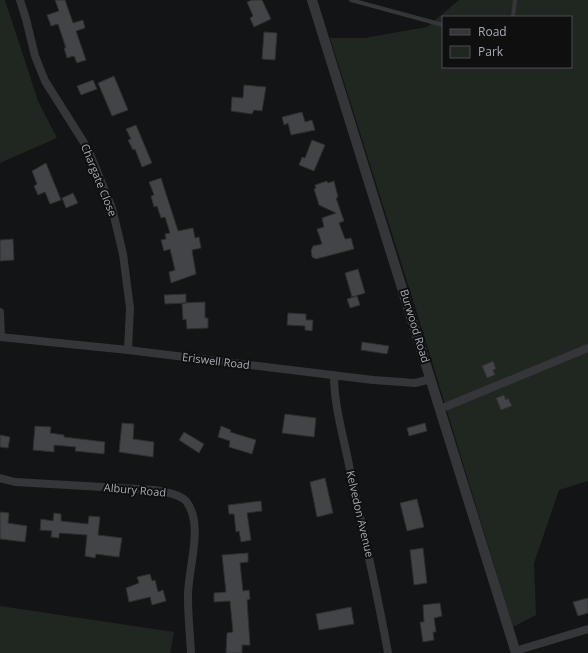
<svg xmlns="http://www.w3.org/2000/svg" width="588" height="653" viewBox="0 0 588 653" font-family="'Open Sans',sans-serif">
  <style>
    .green { fill: #202721; fill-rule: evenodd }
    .building { fill: #434448; stroke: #2e2e31 }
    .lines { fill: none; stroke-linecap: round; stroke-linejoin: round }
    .service { stroke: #35363a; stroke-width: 4 }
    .minor { stroke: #35363a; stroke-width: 8 }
    .tertiary { stroke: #35363a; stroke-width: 10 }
    .labels { text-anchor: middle; stroke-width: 4; stroke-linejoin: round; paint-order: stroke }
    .street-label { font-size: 11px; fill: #a6abb4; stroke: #0f0f10 }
  </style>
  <rect width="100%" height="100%" fill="#131415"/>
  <path class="green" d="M0,0H5L38,101L57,138L0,163Z
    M459,0H588V481L559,490L534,563L536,615L513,627L418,316L330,38H364L427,27ZM443,17H571V67H443Z
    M0,606L174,632L170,653H0Z"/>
  <path class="building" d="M55,0H65L73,23L83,20L85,28L76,31L86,60L77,63L74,56L67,58L64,48H66L58,24L51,26L47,15L59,11Z
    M252,0H262L271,19L254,27L250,18L253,16L247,2Z
    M264,32L277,33L275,60L262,59Z
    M114,76L128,110L112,116L98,83Z
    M93,80L97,89L81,95L77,86Z
    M244,85L266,87L262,111L254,110L252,114L231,111L232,97L243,98Z
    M302,112L305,122L312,120L315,130L291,135L288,123L284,125L282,117Z
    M136,125L152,163L142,167L135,149L133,150L128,140L131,139L126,129Z
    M312,140L325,145L314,171L299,165L302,157L305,158Z
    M46,163L61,200L50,204L45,192L38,195L34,186L37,184L32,171Z
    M161,178L178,231L193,228L195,238L199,237L201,248L192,250L196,274L171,283L169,272L175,270L170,249L164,251L161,240L166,239L165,234L170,233L165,217L161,218L157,206L154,207L151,196L154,195L149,182Z
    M327,181L328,183L334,181L338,197L336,198L344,221L339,223L345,239L351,238L354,249L316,259L312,257L311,251L313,246L322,244L317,229L324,227L322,218L336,213L319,205L314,189L316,188L315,185Z
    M73,193L78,203L66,208L62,198Z
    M13,239L14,260L0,261V240Z
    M358,269L365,293L352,297L345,273Z
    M186,294V303L165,304L164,295Z
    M357,296L360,305L350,308L347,299Z
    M205,302V318H208V328L187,329L186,319L183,320L182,303Z
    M288,313L306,314V320H313L312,331L305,330V326L287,325Z
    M362,342L389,346L387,354L361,350Z
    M493,361L496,369L493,370L495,375L487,378L482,366Z
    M504,395L506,400L508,398L512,406L501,410L496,398Z
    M285,414L316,418L314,437L282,433Z
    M122,423L134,424L133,439L154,442L153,457L119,452Z
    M425,423L427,431L409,436L407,428Z
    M35,426L51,427L50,433L64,435V437L105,442L104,454L75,451L76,447L54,445V452L33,450Z
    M221,426L231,430L230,432L256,440L252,454L229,447L230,441L218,437Z
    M184,432L204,444L199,453L179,440Z
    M0,435L10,437L8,448L0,447Z
    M325,478L333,513L317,517L310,482Z
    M417,499L424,527L407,531L400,503Z
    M261,501L262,511L247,513L251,540L241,542L239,531L236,532L234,514H229L228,505Z
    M0,512L9,513L8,523L27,526L25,542L0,539Z
    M54,513L61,514V521L88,524L89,516L100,517L98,535L122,538L119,557L96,554L95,558L85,556L87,535L59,533V538L51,537L52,531L40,530L41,519L53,521Z
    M423,548L427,583L414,585L410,550Z
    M248,553V562L240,563L243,591L249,590L250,599L247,600L250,645H242V653H226L227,633L233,632L230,601L214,602V593L226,592L222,555Z
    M150,574L152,581L155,580L158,592L163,590L166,601L152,605L150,597L129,602L126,588L139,583L137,577Z
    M588,598V613L578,616L573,602Z
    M440,603L442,616L434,618L436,632H433L434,640L423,642L420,622H424L423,605Z
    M351,607L354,624L319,630L316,614Z"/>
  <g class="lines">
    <path class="service" d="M351,0L443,25
      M513,17L515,0"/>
    <path class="minor" d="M20,0L26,19L35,56L45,81L88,149L112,208L123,254L130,308L128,350
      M0,312L1,337
      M0,337L128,350L373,380L415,383L431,379
      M334,375C334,405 343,435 349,465C362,528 377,590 388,653
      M440,409L588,348
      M0,478L15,482L155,490C164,492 180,494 186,501C205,525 187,570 188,598C188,616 190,635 191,653
      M515,651L588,629"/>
    <path class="tertiary" d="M312,0L516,653"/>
  </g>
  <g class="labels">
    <g class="street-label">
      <text transform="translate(99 180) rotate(68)" y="4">Chargate Close</text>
      <text transform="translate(415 326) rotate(73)" y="4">Burwood Road</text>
      <text transform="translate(216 361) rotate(7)" y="4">Eriswell Road</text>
      <text transform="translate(135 490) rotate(5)" y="4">Albury Road</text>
      <text transform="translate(360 514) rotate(77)" y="4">Kelvedon Avenue</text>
    </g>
  </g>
  <rect x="442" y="16" width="130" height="52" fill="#0f0f10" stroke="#4b4d52"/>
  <rect x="450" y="29" width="20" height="6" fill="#35363a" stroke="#4b4d52"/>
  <text x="478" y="36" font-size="12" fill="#a6abb4">Road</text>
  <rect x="450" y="46" width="20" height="12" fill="#202721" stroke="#4b4d52"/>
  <text x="478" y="56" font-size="12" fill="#a6abb4">Park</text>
</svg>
